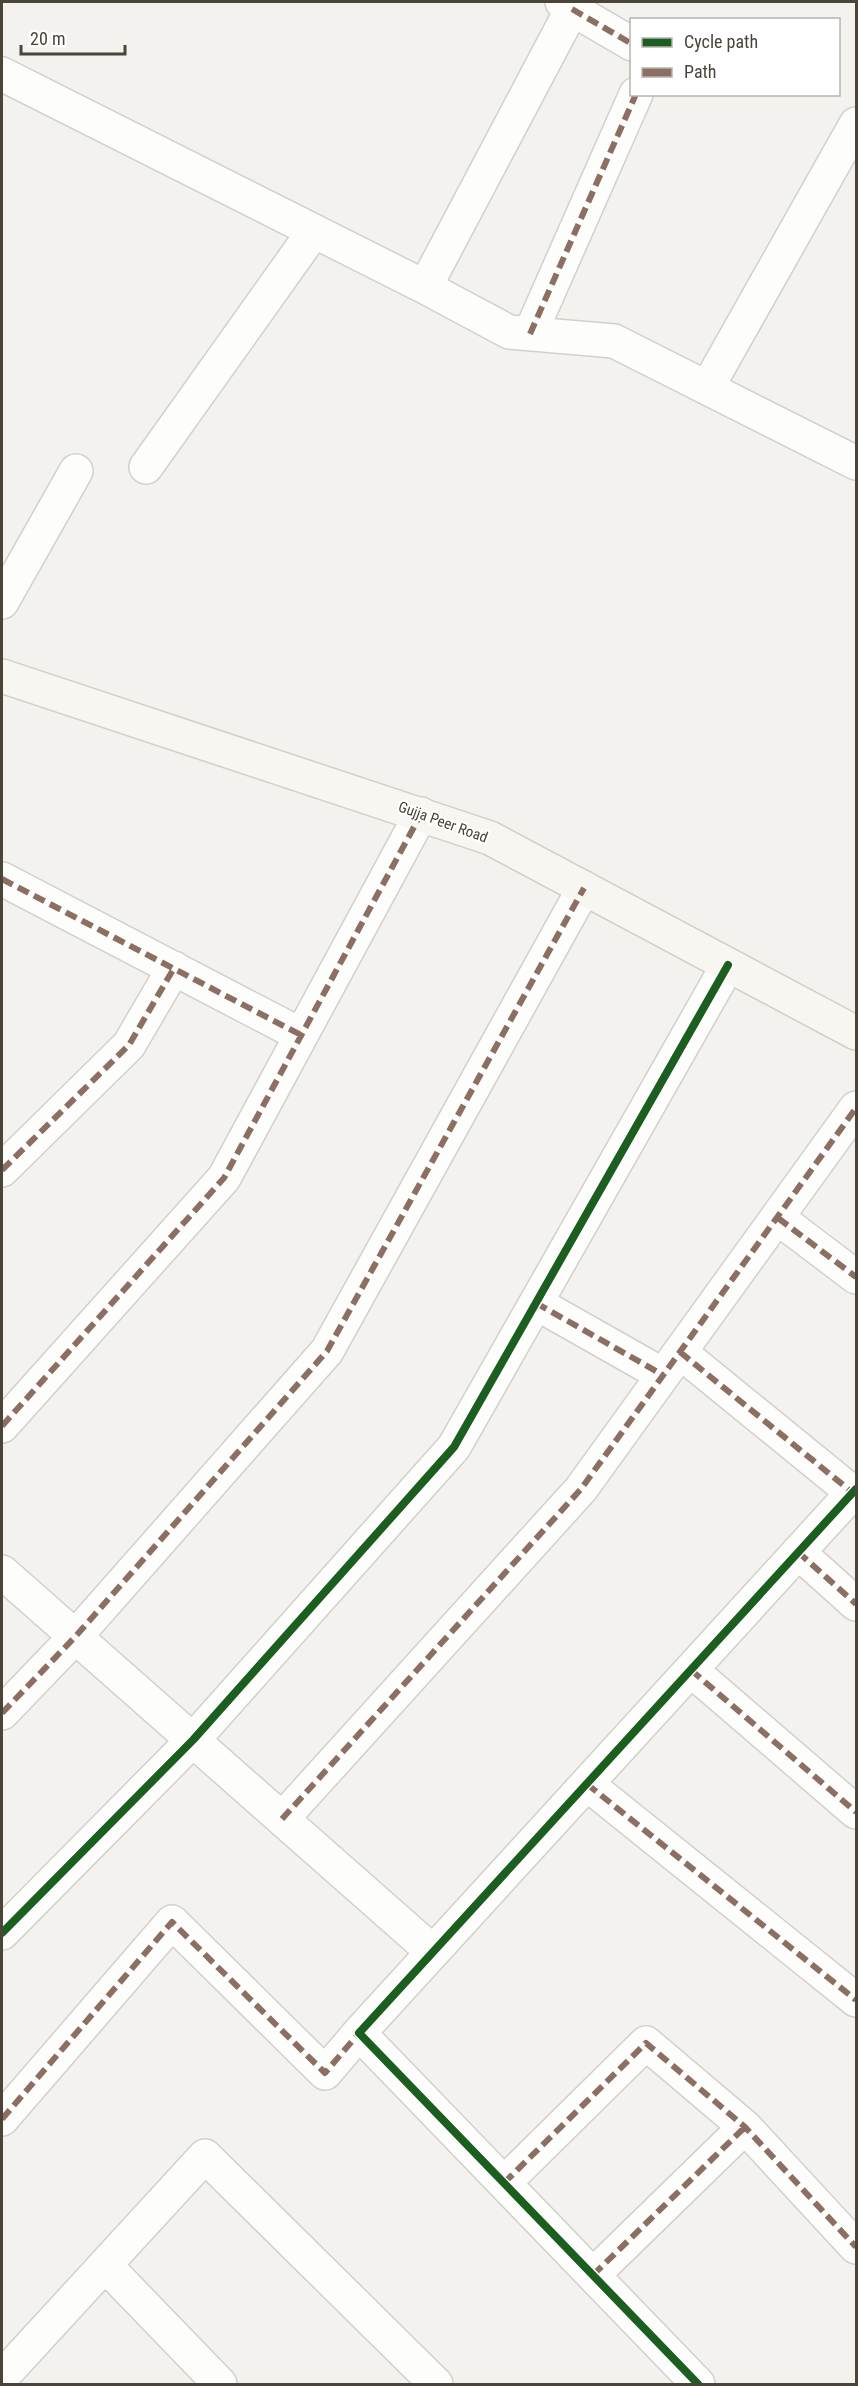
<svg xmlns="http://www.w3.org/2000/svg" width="858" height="2386" viewBox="0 0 858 2386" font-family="'Roboto Condensed',sans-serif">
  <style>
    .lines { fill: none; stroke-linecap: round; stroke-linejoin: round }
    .street-casing { stroke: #d2d0cb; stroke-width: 36 }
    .secondary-casing { stroke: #d3cfc5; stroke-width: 36 }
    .street { stroke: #fdfdfc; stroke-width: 33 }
    .secondary { stroke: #f7f6f1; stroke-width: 33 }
    .quiet { stroke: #8d6e63; stroke-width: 6; stroke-dasharray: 12 6; stroke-linecap: butt }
    .cycleway-casing { stroke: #fff; stroke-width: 11 }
    .cycleway { stroke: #1b5e20; stroke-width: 8 }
    .labels { text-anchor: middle; stroke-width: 4.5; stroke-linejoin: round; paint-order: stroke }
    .street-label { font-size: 15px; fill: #4b4439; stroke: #fff }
  </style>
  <rect width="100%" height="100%" fill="#f4f2ee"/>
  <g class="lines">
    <g class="street-casing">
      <path id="street" d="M572,9L632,44
        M2,74L425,287L509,332L614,341L856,463
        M425,287L572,9L562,2
        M530,334L636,94
        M707,388L856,124
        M146,467L314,231
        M2,602L76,471
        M2,879L301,1035
        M2,1170L129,1045L174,968
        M778,1218L856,1277
        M536,1303L663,1375
        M680,1352L853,1493
        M2,1426L224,1178L421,814
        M798,1552L856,1604
        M2,1572L433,1952
        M691,1670L856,1812
        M2,1713L75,1637L327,1351L584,888
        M587,1784L856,2000
        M282,1819L581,1489L856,1108
        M2,1933L193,1740L454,1447L728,965
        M2,2119L172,1922L325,2073L359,2033
        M504,2183L646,2043L745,2127L856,2247
        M105,2265L220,2384
        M593,2275L745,2127
        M2,2377L205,2156L436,2384
        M698,2384L359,2033L856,1489"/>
    </g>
    <g class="secondary-casing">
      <path id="secondary" d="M2,676L490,838L856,1033"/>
    </g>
    <use href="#street" class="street"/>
    <use href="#secondary" class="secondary"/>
    <path class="quiet" d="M572,9L632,44
      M530,334L636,94
      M2,879L301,1035
      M2,1170L129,1045L174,968
      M778,1218L856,1277
      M536,1303L663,1375
      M680,1352L853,1493
      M2,1426L224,1178L421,814
      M798,1552L856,1604
      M691,1670L856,1812
      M2,1713L75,1637L327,1351L584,888
      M587,1784L856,2000
      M282,1819L581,1489L856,1108
      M2,2119L172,1922L325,2073L359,2033
      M504,2183L646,2043L745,2127L856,2247
      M593,2275L745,2127"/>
    <g class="cycleway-casing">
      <path id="cycleway" d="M2,1933L193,1740L454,1447L728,965
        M698,2384L359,2033L856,1489"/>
    </g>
    <use href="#cycleway" class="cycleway"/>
  </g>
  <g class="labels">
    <g class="street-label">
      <text transform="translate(443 822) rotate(20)" y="5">Gujja Peer Road</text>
    </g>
  </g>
  <rect width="858" height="2386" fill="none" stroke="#4b4439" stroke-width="6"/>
  <rect x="630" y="18" width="210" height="78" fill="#ffffff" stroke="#b7b4b0" stroke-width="1.5"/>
  <rect x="642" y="38" width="30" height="9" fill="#1b5e20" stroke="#b7b4b0" stroke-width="1.5"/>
  <text x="684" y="48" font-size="18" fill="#4b4439">Cycle path</text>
  <rect x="642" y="68" width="30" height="9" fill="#8d6e63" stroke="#b7b4b0" stroke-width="1.5"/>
  <text x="684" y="78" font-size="18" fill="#4b4439">Path</text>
  <path d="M21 45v9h104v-9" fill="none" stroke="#4b4439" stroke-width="3"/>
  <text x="30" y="45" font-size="18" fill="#4b4439" stroke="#ffffff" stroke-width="4.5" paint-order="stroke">20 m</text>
</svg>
